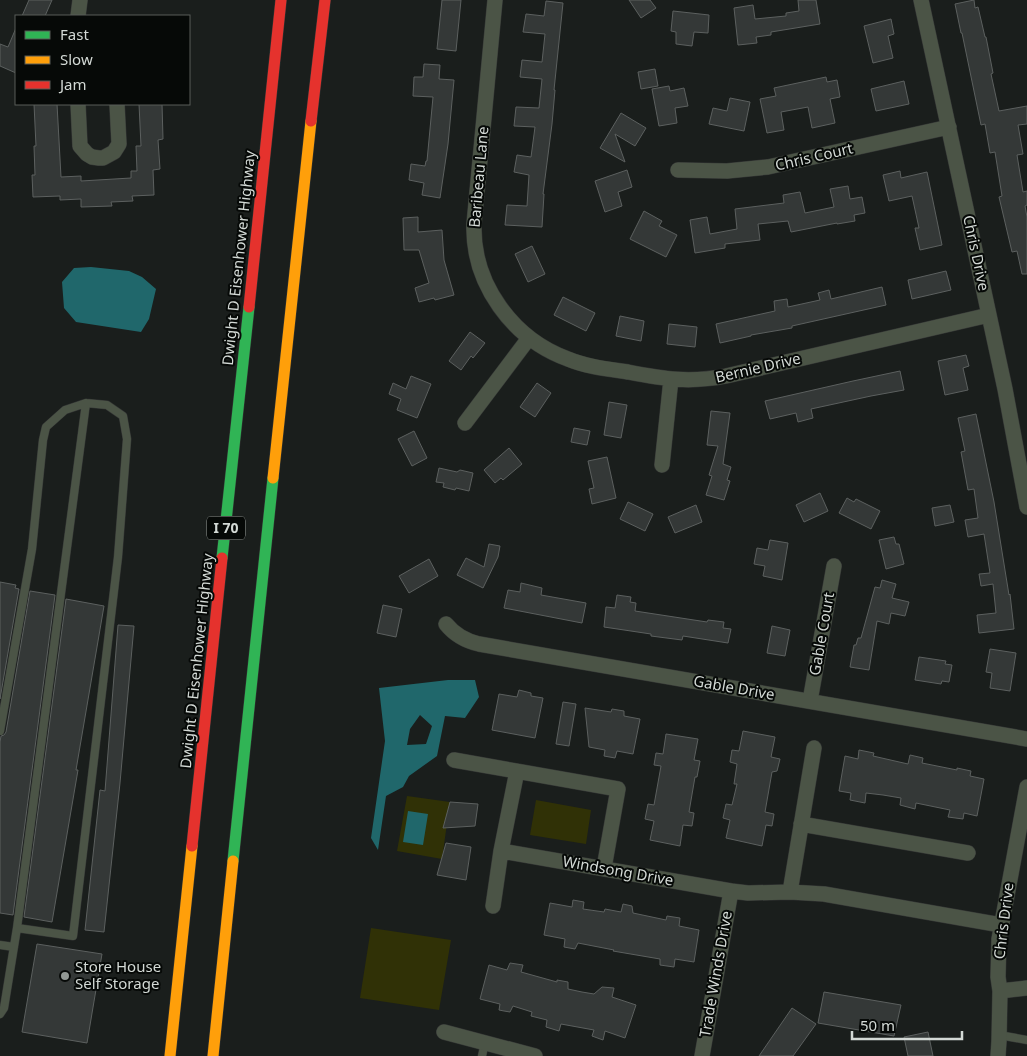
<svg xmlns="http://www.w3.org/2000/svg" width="1027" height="1056" viewBox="0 0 1027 1056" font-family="'Noto Sans',sans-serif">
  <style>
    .green { fill: #303106 }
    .water { fill: #20676b; fill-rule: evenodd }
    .building { fill: #343837; stroke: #5c605f }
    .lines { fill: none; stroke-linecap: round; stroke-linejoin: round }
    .lane-casing { stroke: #353736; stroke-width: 9 }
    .street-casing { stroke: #353736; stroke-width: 16 }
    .fast-casing { stroke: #353736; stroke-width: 12 }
    .slow-casing { stroke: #353736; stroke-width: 12 }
    .jam-casing { stroke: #353736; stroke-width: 12 }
    .lane { stroke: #4b5446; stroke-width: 8 }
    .street { stroke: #4b5446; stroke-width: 15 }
    .fast { stroke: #30b455; stroke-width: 11 }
    .slow { stroke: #ff9f0a; stroke-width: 11 }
    .jam { stroke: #e5322d; stroke-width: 11 }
    .poi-dot { fill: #929894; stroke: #060907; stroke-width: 2 }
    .labels { text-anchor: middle; stroke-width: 4; stroke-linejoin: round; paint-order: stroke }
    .shield { fill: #060907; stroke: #969b97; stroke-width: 1 }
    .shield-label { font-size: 14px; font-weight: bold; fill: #d3d9d5 }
    .street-label { font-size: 15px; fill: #d3d9d5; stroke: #060907 }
    .poi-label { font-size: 15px; fill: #d3d9d5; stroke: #060907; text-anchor: start }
  </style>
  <rect width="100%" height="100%" fill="#1a1e1c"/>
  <path class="green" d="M407,796L450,802L442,859L397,851Z
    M536,800L591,810L586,844L530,835Z
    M371,928L451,940L439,1010L360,998Z"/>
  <path class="water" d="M91,267L129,271L142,277L156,289L149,319L141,332L76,322L64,308L62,282L74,268Z
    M448,680H475L479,697L465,718L445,716L437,756L409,776L403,787L386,796L378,850L371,838L385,741L379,688ZM420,715L432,726L426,744L407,745L410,729Z
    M408,811L428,814L423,845L403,842Z"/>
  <path class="building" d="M29,0H52L45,16H22Z
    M442,0H461L456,51L437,49Z
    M629,0H650L656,8L641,18Z
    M798,0H816L820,24L771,32V35L756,37L757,43L738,45L734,8L753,5L755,19L786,16V13L799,11Z
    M974,0L975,8L978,7L985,37H986L993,73L991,74L999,111L1027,106V124L1018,125L1023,154L1017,155L1023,192L1027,191V205L1025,206L1027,217V274H1022L1017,251L1012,252L999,197L1002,196L995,152L990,153L985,124L981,125L962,33H961L955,4Z
    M546,1L563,3L554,90H555L552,124L543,194H544L542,227L505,225L507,205L527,206L529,175L514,172L517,155L531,157L535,127L514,126L516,107L539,108L542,79L520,77L522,60L542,62L545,34L523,32L526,14L544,16Z
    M673,11L709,15L708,33L694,32L692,46L676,44V32L671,31Z
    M891,19L894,34L888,36L893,58L873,63L864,26Z
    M16,28V73L0,66V44L8,47Z
    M424,64L440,65L439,79L454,80L448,144L440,198L422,195L424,183L409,180L411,164L425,166L426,161H427L433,97L413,96L414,77H423Z
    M655,69L658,86L641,89L638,72Z
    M826,77L827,82L837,80L840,97L830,99L835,123L812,128L808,107L781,112L784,130L767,133L760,99L776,96L774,88Z
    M904,81L909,104L876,111L871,89Z
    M669,86L670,91L684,88L688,106L675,108L677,123L659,126L652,89Z
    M730,98L750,102L744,131L709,124L713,108L727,111Z
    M34,104H57L61,177L81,176V181L131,178V171H137L136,146H141L139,104H162L163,139L158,140L160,169L153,170L154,195L132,196L133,201L111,202L112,206L81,207V199L60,200V196L33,197L32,175H35L34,146H36Z
    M621,113L646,128L635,146L615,134L625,162L600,148Z
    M627,170L632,187L618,192L622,206L605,212L595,181Z
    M900,171L901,178L927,172L942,245L920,250L915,228H919L912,196L889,201L883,175Z
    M848,186L850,199L862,197L865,213L854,215L855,221L837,224V223L791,232L788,221L758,224L760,240L725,244V248L695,253L690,220L707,217L710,234L737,229L735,209L784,203L783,195L800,192L805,213L834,207L830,189Z
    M644,211L662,221L659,226L677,235L666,257L630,239Z
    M418,217V232L442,230L444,260L454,295L435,300L434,298L419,302L415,288L429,283L419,250H404L403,218Z
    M532,246L545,274L528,282L515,254Z
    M946,271L951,290L912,299L908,280Z
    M882,287L886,305L792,326V328L751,335V336L720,343L716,324L775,311L774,301L787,299L788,307L820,300L818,293L829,290L831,299Z
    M563,297L595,313L586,331L554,315Z
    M620,316L644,321L641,341L616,336Z
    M669,324L697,327L695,347L667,344Z
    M470,332L485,343L473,358L471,356L461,370L449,361Z
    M966,355L969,366L963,368L968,390L945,395L938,361Z
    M900,371L904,390L871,396L811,409L813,418L798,422L796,413L770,419L765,401L853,381Z
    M411,376L431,384L417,418L397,410L401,399L389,394L393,383L406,389Z
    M537,383L551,393L535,417L520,407Z
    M609,402L627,405L621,438L604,435Z
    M711,411L730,413L723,464L731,467L727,480L730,481L724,500L706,495L712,476L709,475L718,446L707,445Z
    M976,414L994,502L1009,595L1010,594L1014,629L979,633L977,615L996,613L993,584L981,586L979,574L990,573L984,534L968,537L965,520L978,518L974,489L968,490L961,452L965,451L958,418Z
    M574,428L590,431L587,445L571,442Z
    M414,431L427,458L412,466L398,439Z
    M509,448L522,464L503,480L501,478L495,483L484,470Z
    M607,457L616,498L592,504L589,489L594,488L588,461Z
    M439,468L457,472L460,470L473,473L469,491L456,488L455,490L443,487L444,483L436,482Z
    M820,493L828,511L804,522L796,505Z
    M847,498L854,502L856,499L880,511L871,529L839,513Z
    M628,502L653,514L645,531L620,519Z
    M696,505L702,522L675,533L668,517Z
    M950,505L954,522L935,526L932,508Z
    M894,537L896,544H899L904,564L886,569L879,540Z
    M770,540L788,543L782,580L763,576L765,566L754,564L757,548L768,550Z
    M489,544L500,546L498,557L483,588L457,575L466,558L484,567Z
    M429,559L438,576L409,593L399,576Z
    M882,580L896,584L892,598L909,602L905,616L891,613L889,624L877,621L869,670L850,667L854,645H856L858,638H861L875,587L880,588Z
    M0,582L16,585L15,588L19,589L0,699Z
    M521,583L542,588L541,595L586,603L582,623L504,608L508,590L520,592Z
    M30,591L55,595L13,915L0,913V742L1,736L4,735L6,732Z
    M617,595L631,597L630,602L636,603L635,611L707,622L708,620L724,622L723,628L731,629L728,643L683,636L682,640L651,636V634L604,627L606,607L615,608Z
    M66,599L104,606L76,770H78L52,922L24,917Z
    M383,605L402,609L396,637L377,633Z
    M118,625L134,626L120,783L104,932L85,930L100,790L105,791Z
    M772,626L790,630L785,656L767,653Z
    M990,649L1016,653L1010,691L990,688L992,673L986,672Z
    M919,657L946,661L945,664L952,665L949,682L942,681L941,684L915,680Z
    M519,690L531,693V696L543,698L535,738L492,730L499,694L517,697Z
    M563,702L576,704L569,746L556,744Z
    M585,708L611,712L612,709L624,711V716L640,719L633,754L617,751L615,758L604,756L605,750L589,747Z
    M743,731L775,737L771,757L780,759L777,771L772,772L765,812L774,814L772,826L766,825L762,846L726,838L730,820L723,818L726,804L732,805L737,784H734L737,764L730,762L732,750L739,751Z
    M666,734L698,739L694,760L700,761L697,777H695L689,812L694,813L692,826L683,825L680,846L650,840L654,821L645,819L648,804L654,805L661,766L654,765L656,753L663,754Z
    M859,750L874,753L873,756L908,764L910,755L923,758L922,763L957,770V768L971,771L970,776L984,779L977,816L964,813L963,819L948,817L950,810L916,803L915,809L900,805L901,798L883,795L866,793L865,803L850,800L851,793L839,791L845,756L858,759Z
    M450,802L478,804L475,826L443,828Z
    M446,843L471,847L466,880L437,875Z
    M573,900L584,902L583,909L604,912L605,909L621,912L623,904L632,906L633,913L666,920L667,916L680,918L679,926L699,930L694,962L675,959L674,967L660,965V959L613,951L614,950L578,943L575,949L564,947L565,939L544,935L550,903L572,907Z
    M37,944L102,954L87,1043L22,1032Z
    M510,963L523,965L521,972L557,982V980L568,982V989L582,992L594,994L602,987L614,988L612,997L636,1005L625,1038L605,1031L603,1040L592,1036L594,1030L561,1024L559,1031L546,1027L547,1020L531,1016L532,1012L513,1006L510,1012L504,1011L499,1010L500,1004L480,999L489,965L507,970Z
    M824,992L901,1005L894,1036L818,1023Z
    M792,1008L816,1024L793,1056H759Z
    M928,1032L933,1056H908L904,1037Z"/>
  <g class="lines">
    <g class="lane-casing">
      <path id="lane" d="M0,731L32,549L43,440L46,427L65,410L86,403L107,405L123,416L127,439L118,557L73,936L17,928
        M0,945L14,947
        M0,1014L4,1008L17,928L86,403
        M999,1035L1027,1040
        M482,1056L485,1042"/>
    </g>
    <g class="street-casing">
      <path id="street" d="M495,0L474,224C472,284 513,339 568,359C587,367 608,369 628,372C664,379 689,383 726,376L989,315
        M921,0L1005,389L1027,507
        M78,16L80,0
        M78,104L80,146L87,154L92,157L99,158H103L114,152L119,144L117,104
        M678,170L727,171L768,167L949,127
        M465,423L529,338
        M662,465L671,379
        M446,624C454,634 466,641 479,644L1027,739
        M810,701L834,566
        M454,760L618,789L604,868
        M801,824L968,853
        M501,851L731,891L748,893L790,892L824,894L1001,925
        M790,892L814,748
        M493,906L501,851L517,771
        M1000,991L1027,988
        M444,1032L535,1056
        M702,1056L731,891
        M998,1056L999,1041L1000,991L998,977L999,939L1027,787"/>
    </g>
    <g class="fast-casing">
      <path id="fast" d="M222,558L249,307
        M233,861L273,478"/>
    </g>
    <g class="slow-casing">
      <path id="slow" d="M273,478L311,121
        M170,1056L192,846
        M213,1056L233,861"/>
    </g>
    <g class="jam-casing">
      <path id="jam" d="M311,121L325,0
        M249,307L281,0
        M192,846L222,558"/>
    </g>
    <use href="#lane" class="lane"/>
    <use href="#street" class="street"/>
    <use href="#fast" class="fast"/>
    <use href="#slow" class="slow"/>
    <use href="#jam" class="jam"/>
  </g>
  <circle class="poi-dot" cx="65" cy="976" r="5"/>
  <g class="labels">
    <rect class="shield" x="207" y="516.5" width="38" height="23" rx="4"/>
    <g class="shield-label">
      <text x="226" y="533">I 70</text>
    </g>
    <g class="street-label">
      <text transform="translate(814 157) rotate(-13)" y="5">Chris Court</text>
      <text transform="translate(479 177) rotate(-85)" y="5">Baribeau Lane</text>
      <text transform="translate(976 253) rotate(78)" y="5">Chris Drive</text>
      <text transform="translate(239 258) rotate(-84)" y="5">Dwight D Eisenhower Highway</text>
      <text transform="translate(758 368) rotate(-13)" y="5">Bernie Drive</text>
      <text transform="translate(822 634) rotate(-80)" y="5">Gable Court</text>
      <text transform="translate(197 661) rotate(-84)" y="5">Dwight D Eisenhower Highway</text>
      <text transform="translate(734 688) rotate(10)" y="5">Gable Drive</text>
      <text transform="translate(618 871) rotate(10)" y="5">Windsong Drive</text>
      <text transform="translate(1004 921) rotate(-83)" y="5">Chris Drive</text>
      <text transform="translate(716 974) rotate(-80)" y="5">Trade Winds Drive</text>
    </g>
    <g class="poi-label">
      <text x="75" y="972">Store House<tspan x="75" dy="17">Self Storage</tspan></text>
    </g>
  </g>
  <rect x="15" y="15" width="175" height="90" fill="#060907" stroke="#585c59"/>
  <rect x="25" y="31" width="25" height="8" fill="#30b455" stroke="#585c59"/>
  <text x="60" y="40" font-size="15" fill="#d3d9d5">Fast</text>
  <rect x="25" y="56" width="25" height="8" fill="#ff9f0a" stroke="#585c59"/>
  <text x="60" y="65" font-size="15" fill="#d3d9d5">Slow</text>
  <rect x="25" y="81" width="25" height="8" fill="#e5322d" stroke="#585c59"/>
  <text x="60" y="90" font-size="15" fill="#d3d9d5">Jam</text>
  <path d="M852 1031v8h110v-8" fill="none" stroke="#d3d9d5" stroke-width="2.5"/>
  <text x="860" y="1031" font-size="15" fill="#d3d9d5" stroke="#060907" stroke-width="4" paint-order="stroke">50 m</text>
</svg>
